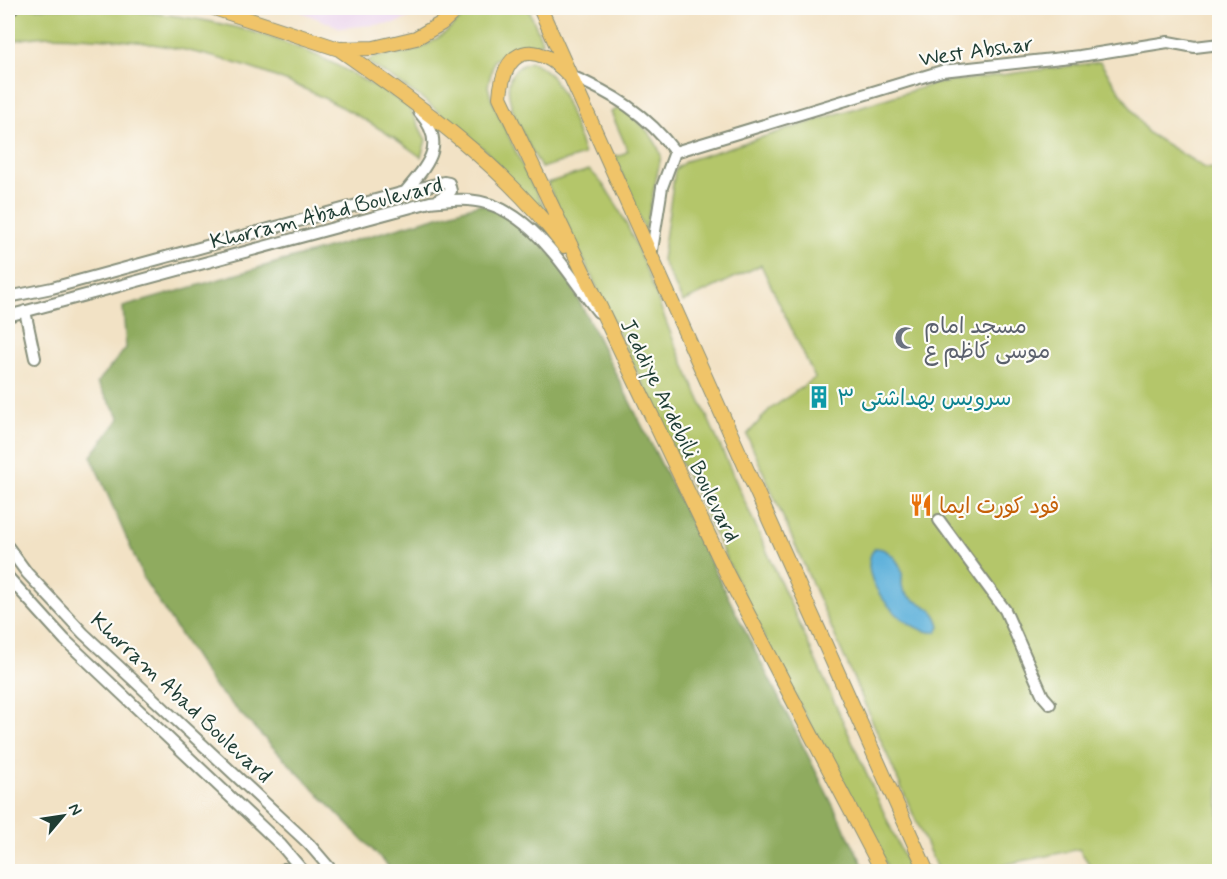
<svg xmlns="http://www.w3.org/2000/svg" width="1227" height="879" viewBox="0 0 1227 879" font-family="Mynerve,'Playpen Sans Arabic',sans-serif">
  <style>
    .built { fill: #ead1ed }
    .green { fill: #b4c66a; stroke: #6a824f; stroke-width: 1.5 }
    .forest { fill: #8fab5e; stroke: #577449; stroke-width: 1.5 }
    .water { fill: #60b2db; stroke: #407888; stroke-width: 1.5 }
    .lines { fill: none; stroke-linecap: round; stroke-linejoin: round }
    .minor-casing { stroke: #88907c; stroke-width: 14 }
    .major-casing { stroke: #88907c; stroke-width: 16 }
    .highway-casing { stroke: #88907c; stroke-width: 20 }
    .minor { stroke: #fff; stroke-width: 10 }
    .major { stroke: #f0c469; stroke-width: 14 }
    .highway { stroke: #f0c469; stroke-width: 16 }
    .labels { text-anchor: middle; stroke-width: 4.5; stroke-linejoin: round; paint-order: stroke }
    .street-label { font-size: 22px; fill: #1f3d34; stroke: #fdfcf7 }
    .worship-label { font-size: 22px; fill: #5b616d; stroke: #fdfcf7; text-anchor: start }
    .culture-label { font-size: 22px; fill: #0d838f; stroke: #fdfcf7; text-anchor: start }
    .food-label { font-size: 22px; fill: #c56008; stroke: #fdfcf7; text-anchor: start }
  </style>
  <rect width="100%" height="100%" fill="#fdfcf7"/>
  <filter id="ink" filterUnits="userSpaceOnUse"><feTurbulence type="fractalNoise" baseFrequency=".0167" numOctaves="2"/><feDisplacementMap in="SourceGraphic" scale="12" xChannelSelector="R" yChannelSelector="G"/><feConvolveMatrix kernelMatrix="1 2 1 2 8 2 1 2 1" color-interpolation-filters="sRGB"/></filter>
  <filter id="wash" filterUnits="userSpaceOnUse"><feTurbulence type="fractalNoise" baseFrequency=".008" numOctaves="4" result="noise"/><feDisplacementMap in="SourceGraphic" scale="24" xChannelSelector="R" yChannelSelector="G"/><feGaussianBlur stdDeviation="1.35" result="paint"/><feColorMatrix in="noise" values="0 0 0 0 0 0 0 0 0 0 0 0 0 0 0 0 0 1.4 0 .05"/><feComposite in="paint" operator="in"/></filter>
  <g filter="url(#wash)">
    <rect width="100%" height="100%" fill="#f2e2c5"/>
    <path class="built" d="M291,8H433L396,23L341,28Z"/>
    <path class="green" d="M25,8C147,7 258,16 365,81C378,89 397,97 408,107C415,115 420,130 426,140L421,157C327,87 211,44 94,38C60,36 41,34 8,42V13Z
      M471,8H528L542,41L540,44L518,47L494,60L488,86L491,98L528,178L567,246L485,150L419,96L367,62C377,52 394,57 407,53C433,46 454,27 471,8Z
      M531,62C562,71 575,128 584,155L541,168C528,141 481,74 531,62Z
      M1100,62L1148,133L1205,168L1219,169V871H1094L1079,849L974,871H938L747,435L769,410L815,378L761,265L683,302L662,260L675,170L686,161L933,84Z
      M621,107C637,119 656,136 661,156L645,231L614,155L620,156L628,151L611,112Z
      M589,170C625,198 656,299 675,344C752,520 832,696 910,871H890L771,652L547,183Z"/>
    <path class="forest" d="M480,204L517,219L560,263L866,871H393L213,685L145,581L91,456L120,418L97,383L126,348L123,307Z"/>
    <path class="water" d="M875,548C887,547 899,560 902,572C903,579 900,585 904,591C914,606 936,602 940,627L937,632C905,636 851,575 875,548Z"/>
  </g>
  <g filter="url(#ink)">
    <g class="lines">
      <g class="minor-casing">
        <path id="minor" d="M569,75C612,93 647,114 675,152
          M675,152L942,71L1080,56L1168,42L1195,47L1220,44
          M405,192L444,182L449,183L451,191L439,199
          M651,257L662,187L675,152
          M8,297L52,288L405,192C428,164 448,145 419,112
          M25,311L35,358
          M8,316L430,202C443,201 456,199 468,200C529,204 564,269 598,312
          M939,520L1005,610L1043,696L1050,704
          M8,547L27,573L83,633L309,844L333,872
          M8,577L65,640L281,845L304,872
          M280,872L284,869L286,872"/>
      </g>
      <g class="major-casing">
        <path id="major" d="M214,8L339,49L374,48L416,38L442,23L458,8
          M540,8L927,872
          M339,49C421,106 504,166 564,246
          M569,75C535,40 504,46 500,97L727,574L883,872"/>
      </g>
      <g class="highway-casing">
        <path id="highway" d="M8,8H9"/>
      </g>
      <use href="#minor" class="minor"/>
      <use href="#major" class="major"/>
      <use href="#highway" class="highway"/>
    </g>
  </g>
  <defs>
    <g id="mosque-bare" transform="scale(1.8)"><path d="M3.5-4.9A6 6 0 1 0 3.5 4.9A5 5 0 1 1 3.5-4.9Z" fill="#6b7280" stroke="#fdfcf7" stroke-width="2.5" paint-order="stroke"/></g>
    <g id="building-bare" transform="scale(1.8)"><path d="M-4-6H4V6H1V3H-1V6H-4ZM-2.5-4.3h1.7v1.8h-1.7ZM.8-4.3h1.7v1.8H.8ZM-2.5-1h1.7V.8h-1.7ZM.8-1h1.7V.8H.8Z" fill="#0f9aa8" stroke="#fdfcf7" stroke-width="2.5" paint-order="stroke"/></g>
    <g id="restaurant-bare" transform="scale(1.8)"><path d="M-5-6h1v4h1v-4h1v4h1v-4h1v5L-1.5 .5V6h-2V.5L-5-1ZM5-6V6H3V1.5H1.5Q1.5-4 5-6Z" fill="#e8710a" stroke="#fdfcf7" stroke-width="2.5" paint-order="stroke"/></g>
  </defs>
  <g fill-rule="evenodd">
    <use href="#mosque-bare" x="906" y="338"/>
    <use href="#building-bare" x="819" y="397"/>
    <use href="#restaurant-bare" x="921" y="505"/>
  </g>
  <g class="labels">
    <g class="street-label">
      <text transform="translate(976 50) rotate(-8)" y="8">West Abshar</text>
      <text transform="translate(326 212) rotate(-14)" y="8">Khorram Abad Boulevard</text>
      <text transform="translate(681 430) rotate(64)" y="8">Jeddiye Ardebili Boulevard</text>
      <text transform="translate(182 697) rotate(43)" y="8">Khorram Abad Boulevard</text>
    </g>
    <g class="worship-label">
      <text x="924" y="333">مسجد امام<tspan x="924" dy="25">موسی کاظم ع</tspan></text>
    </g>
    <g class="culture-label">
      <text x="837" y="405">سرویس بهداشتی ۳</text>
    </g>
    <g class="food-label">
      <text x="939" y="513">فود کورت ایما</text>
    </g>
  </g>
  <rect width="1227" height="879" fill="none" stroke="#fdfcf7" stroke-width="30"/>
  <g transform="translate(63 816) rotate(61)" stroke="#fdfcf7" stroke-width="4.5" paint-order="stroke">
  <path d="M0-4.5L10 22L0 15L-10 22Z" fill="#1f3d34"/>
  <text y="-9" font-size="16" font-weight="bold" text-anchor="middle" fill="#1f3d34">N</text>
  </g>
</svg>
